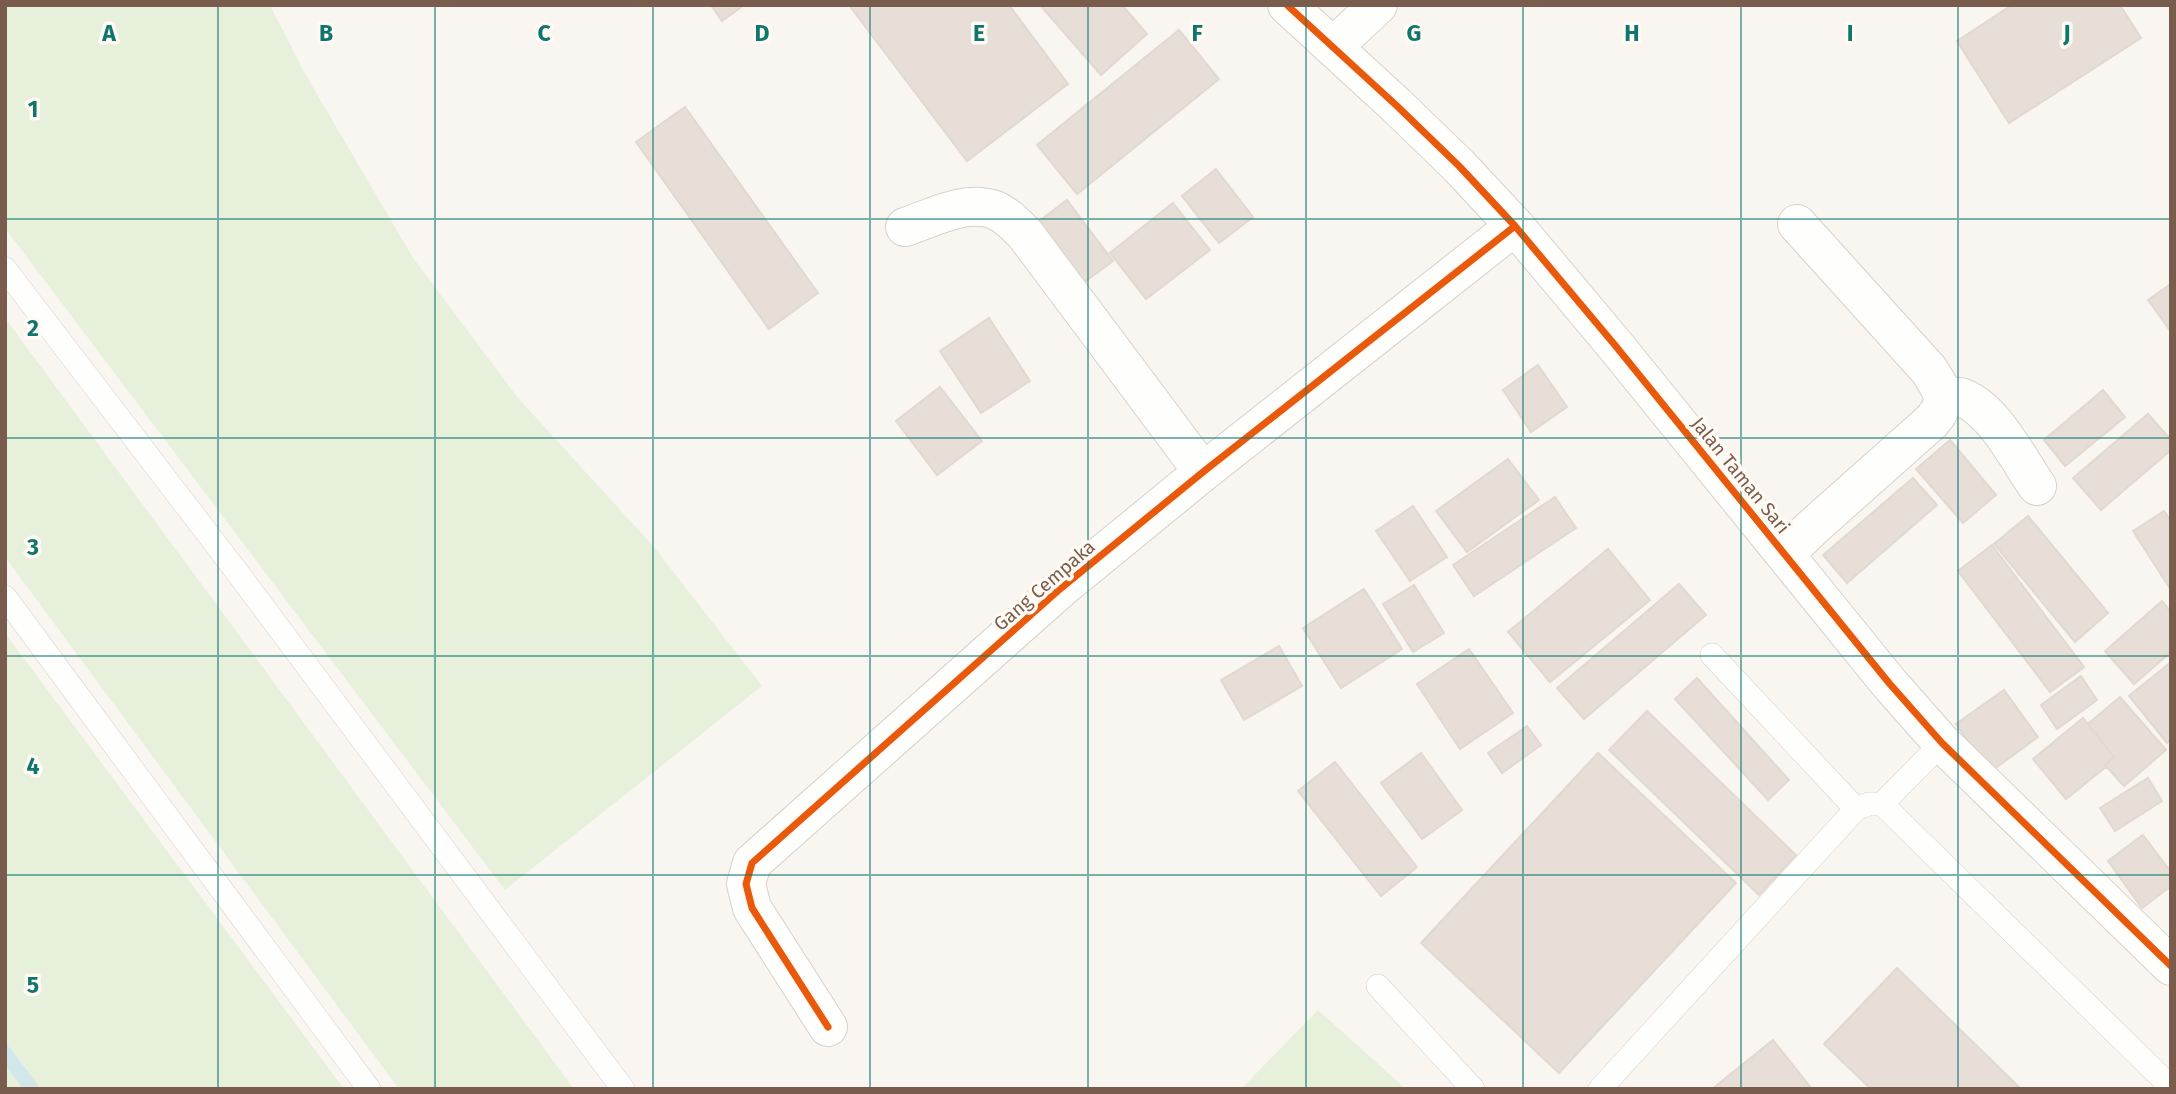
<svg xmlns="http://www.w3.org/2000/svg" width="2176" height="1094" viewBox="0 0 2176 1094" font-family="'Fira Sans',sans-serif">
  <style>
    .green { fill: #e7f0db }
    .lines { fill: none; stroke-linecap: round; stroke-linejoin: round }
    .stream { stroke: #d0e8ea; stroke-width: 14 }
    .building { fill: #e6ded7; stroke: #e2d8d2; stroke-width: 2 }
    .service-casing { stroke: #d7d1cb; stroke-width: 24 }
    .minor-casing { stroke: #d7d1cb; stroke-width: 40 }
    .service { stroke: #fefefd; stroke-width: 23 }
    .minor { stroke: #fefefd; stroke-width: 38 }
    .cycleway-casing { stroke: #fffaf3; stroke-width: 11 }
    .cycleway { stroke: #e8590c; stroke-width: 7 }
    .grid { fill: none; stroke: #0f766e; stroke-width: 2; stroke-opacity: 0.55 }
    .labels { text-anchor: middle; stroke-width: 7; stroke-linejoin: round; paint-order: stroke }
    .street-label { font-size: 19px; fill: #7a5c4d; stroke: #fffaf3 }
    .grid-label { font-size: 23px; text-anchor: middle; font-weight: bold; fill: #0f766e; stroke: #fffaf3; stroke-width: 7; stroke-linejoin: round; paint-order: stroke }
  </style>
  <rect width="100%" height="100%" fill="#f9f5f0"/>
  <path class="green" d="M5,5H270L304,72L413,258L518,398L654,547L762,686L505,890L5,228Z
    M5,318L574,1089H399L5,557Z
    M5,633L344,1089H5Z
    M1318,1010L1406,1089H1241Z"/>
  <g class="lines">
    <path class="stream" d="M5,1053L32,1089"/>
  </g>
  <path class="building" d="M711,5H744L722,21Z
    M849,5H1009L1068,84L967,161Z
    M1040,5H1122L1147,34L1101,75Z
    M2012,5H2120L2141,38L2009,123L1957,41Z
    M1179,30L1219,79L1077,194L1037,145Z
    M685,107L818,293L769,329L636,142Z
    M1216,169L1253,217L1219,243L1182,196Z
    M1067,200L1113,261L1079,286L1034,225Z
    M1173,203L1210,250L1146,299L1110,253Z
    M2171,284V332L2148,300Z
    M989,318L1030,381L981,413L940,351Z
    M1538,365L1567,407L1531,432L1503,390Z
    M940,387L982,441L937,475L896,421Z
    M2103,390L2125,417L2065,466L2044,440Z
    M2148,414L2171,440V450L2101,510L2073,478Z
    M1950,440L1996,495L1963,523L1916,469Z
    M1508,459L1539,500L1467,552L1436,511Z
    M1913,478L1937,505L1847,583L1823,555Z
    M1555,497L1576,528L1474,596L1453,565Z
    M1413,506L1447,557L1410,581L1376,531Z
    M2164,511L2171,521V590L2133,531Z
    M2028,516L2108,613L2075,642L1994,544Z
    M1992,545L2084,667L2050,692L1958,571Z
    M1608,549L1650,600L1550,682L1508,632Z
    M1679,584L1706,615L1584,719L1557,688Z
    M1414,585L1444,633L1413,652L1383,604Z
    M1364,589L1402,649L1341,688L1303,628Z
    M2162,601L2171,612V652L2134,684L2105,651Z
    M1279,646L1302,686L1244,720L1221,680Z
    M1469,649L1513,713L1460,749L1417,684Z
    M2171,662V740L2167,743L2129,696Z
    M2081,676L2097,700L2057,729L2041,705Z
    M1697,678L1789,780L1768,800L1675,699Z
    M2004,690L2038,737L1990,772L1956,724Z
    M2120,697L2166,750L2124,786L2105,765L2114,757L2088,724Z
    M1647,711L1796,855L1759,895L1609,750Z
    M2083,718L2114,757L2105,765L2106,767L2066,799L2033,759Z
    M1527,726L1541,745L1502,773L1488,753Z
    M1421,753L1462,810L1422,839L1381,783Z
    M1598,753L1736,883L1559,1073L1421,943Z
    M1335,762L1417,867L1381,896L1298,791Z
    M2148,778L2162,801L2115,831L2100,808Z
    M2143,835L2171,872V886L2142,908L2108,861Z
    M1897,968L2021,1089H1871L1824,1044Z
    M1773,1040L1812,1089H1712Z"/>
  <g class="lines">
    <g class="service-casing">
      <path id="service" d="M5,269L237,572L623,1089
        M5,597L369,1089
        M1712,655L1856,809
        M1882,804L1942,743
        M1378,986L1473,1089
        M1600,1089L1856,809L1869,804H1882L2171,1087"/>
    </g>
    <g class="minor-casing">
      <path id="minor" d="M1287,5L1397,106L1459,166L1515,226L1614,344L1889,683L1942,743L2171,966
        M1333,47L1378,5
        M905,227C932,218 966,199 995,210C1007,215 1017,226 1025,234L1203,472
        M1943,397C1949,397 1955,396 1960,397C1993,407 2018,459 2037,486
        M1785,554L1814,526L1931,422C1950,401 1943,392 1929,370L1797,224
        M828,1027L752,908L746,884L752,863L1060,589L1203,472L1515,226"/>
    </g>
    <use href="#service" class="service"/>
    <use href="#minor" class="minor"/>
    <g class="cycleway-casing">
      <path id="cycleway" d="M1287,5L1397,106L1459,166L1515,226L1614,344L1889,683L1942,743L2171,966
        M828,1027L752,908L746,884L752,863L1060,589L1203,472L1515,226"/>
    </g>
    <use href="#cycleway" class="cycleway"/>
  </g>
  <path class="grid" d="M218,5V1089M435,5V1089M653,5V1089M870,5V1089M1088,5V1089M1306,5V1089M1523,5V1089M1741,5V1089M1958,5V1089M5,219H2171M5,438H2171M5,656H2171M5,875H2171"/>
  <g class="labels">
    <g class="street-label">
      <text transform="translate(1741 475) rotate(51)" y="7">Jalan Taman Sari</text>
      <text transform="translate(1044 585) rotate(-41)" y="7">Gang Cempaka</text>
    </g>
  </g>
  <g class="grid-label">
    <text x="109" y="41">A</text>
    <text x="326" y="41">B</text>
    <text x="544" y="41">C</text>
    <text x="762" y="41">D</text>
    <text x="979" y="41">E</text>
    <text x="1197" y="41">F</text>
    <text x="1414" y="41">G</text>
    <text x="1632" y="41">H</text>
    <text x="1850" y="41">I</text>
    <text x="2067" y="41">J</text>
    <text x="33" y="117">1</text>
    <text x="33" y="336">2</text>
    <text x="33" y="555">3</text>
    <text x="33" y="774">4</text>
    <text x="33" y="993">5</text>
  </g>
  <rect width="2176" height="1094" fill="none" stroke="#7a5c4d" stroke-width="14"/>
</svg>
